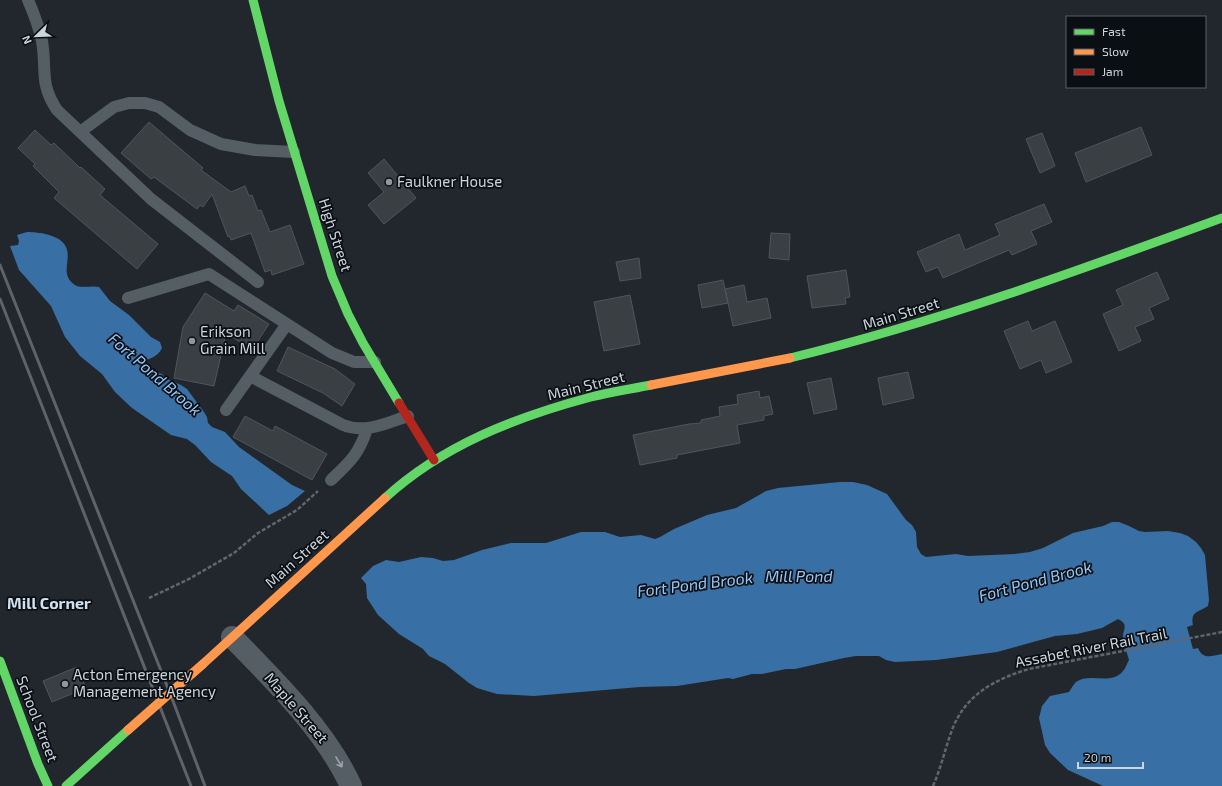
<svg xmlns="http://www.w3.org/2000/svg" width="1222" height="786" viewBox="0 0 1222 786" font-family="'Exo 2',sans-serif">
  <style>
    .water { fill: #386fa4 }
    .building { fill: #3a3f44; stroke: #50555b }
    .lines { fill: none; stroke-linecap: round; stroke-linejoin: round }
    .path { stroke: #60666d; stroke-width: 2.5; stroke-dasharray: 4 2; stroke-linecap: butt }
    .lane { stroke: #555d65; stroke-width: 12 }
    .street { stroke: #555d65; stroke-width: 22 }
    .fast { stroke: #63d668; stroke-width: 9 }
    .slow { stroke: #ff974d; stroke-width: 9 }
    .jam { stroke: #b3261e; stroke-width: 9 }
    .rail { stroke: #5d636a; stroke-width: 3 }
    .slow-bridge { stroke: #ff974d; stroke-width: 9 }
    .oneway { stroke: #9ca4ac }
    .poi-dot { fill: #90979f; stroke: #0a0f14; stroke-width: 1.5 }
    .labels { text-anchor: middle; stroke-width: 3.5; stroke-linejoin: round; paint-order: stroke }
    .poi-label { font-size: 15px; fill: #ccd4dc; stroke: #0a0f14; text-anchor: start }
    .street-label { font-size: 15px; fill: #ccd4dc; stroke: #0a0f14 }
    .water-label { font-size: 16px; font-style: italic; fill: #97c6f6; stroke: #0a0f14 }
    .neighbourhood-label { font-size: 16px; font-weight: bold; fill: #d1e1f1; stroke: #0a0f14 }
  </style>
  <rect width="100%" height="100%" fill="#21272d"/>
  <path class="water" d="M27,232C39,232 61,235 66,247C72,261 59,274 75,285C81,289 92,285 99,287L110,301L129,315L151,337L160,342L162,348C157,359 145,360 136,363L148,370L162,374L165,378L181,385L187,389L204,412L207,417L208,423L212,427L225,432L239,447L292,485L305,491L287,506L269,515L241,489L232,476L211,462L195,445L187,439L171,435L132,408L115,392L102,374L80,356L65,337L51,306L19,270L10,246L18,245L19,241L17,235Z
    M840,482H853L867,485L887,494L906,520L912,525L916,532L917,547L921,554L926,557L956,554L968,556L1015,554L1030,552L1043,548L1073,533L1103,526L1112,522H1119L1129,526L1139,531L1145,532L1168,531L1180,533L1188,536L1196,542L1201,548L1205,555L1209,600L1208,606C1199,612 1190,611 1193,625L1187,627L1193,649L1198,648C1203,660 1211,656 1222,654V786H1103L1068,770L1050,753L1045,745L1039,718L1042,706L1050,696L1069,692C1071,689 1073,685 1076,682C1090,672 1111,686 1123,671C1126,668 1127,663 1129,660C1127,653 1124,645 1123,638C1122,630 1130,625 1118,619L1102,628L1077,634L1055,636L997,652L936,660L895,662L886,660L879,656H856L844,658L795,669H786L762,674H752L733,679L728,678L677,686L640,687L534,696L497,694L477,688L469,683L445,664L429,656L423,649L399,634L378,615L367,598L366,584L361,578L373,566L386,560L399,562L421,557L433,558L443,561L454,560L482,550L511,543H546L581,532H605L620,537L641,535L655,539L660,537L674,529L707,515L736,508L766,491L778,488Z"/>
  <path class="building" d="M149,122L203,168L201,170L231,192L245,186L249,196L252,195L258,211L261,210L270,232L290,225L304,264L272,275L271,270L265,272L251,233L231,240L230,236L228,237L212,194L203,207L200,205L197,209L154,177L151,179L121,153Z
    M1141,127L1152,155L1086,182L1075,153Z
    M35,130L51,145L54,143L80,168L81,167L105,189L100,195L158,244L137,269L54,198L59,192L33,166L35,164L18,148Z
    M1042,133L1055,166L1040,173L1026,139Z
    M384,159L416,198L384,224L368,205L384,192L368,173Z
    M1044,204L1052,222L1031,231L1037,244L1012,255L1009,250L943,278L938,267L926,272L917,252L959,234L965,250L1000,235L995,224Z
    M771,233L790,234L789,260L769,258Z
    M639,258L641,278L620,281L616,262Z
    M846,270L850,297L845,298L846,304L812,308L807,276Z
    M1157,272L1169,299L1149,308L1154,319L1135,327L1141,341L1119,351L1103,314L1123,305L1116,290Z
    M723,280L728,303L702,308L698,285Z
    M744,285L747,302L767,298L771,318L733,326L725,289Z
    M205,293L234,311L238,305L269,324L252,350L226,333L214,386L174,378L183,327Z
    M630,295L640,344L604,351L594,302Z
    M1028,321L1032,331L1055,321L1072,362L1046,373L1041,360L1020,369L1004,331Z
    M288,347L335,369L355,384L342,406L323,393L277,371Z
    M908,372L914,398L883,405L878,378Z
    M831,378L837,409L814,414L807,383Z
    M759,391L760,398L769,396L773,414L764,416V420L737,425L740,443L677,455V458L640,465L633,435L689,424L701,423V420L720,416L719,407L738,404L737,395Z
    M245,416L273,431L275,426L327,454L312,480L233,437Z
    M77,667L86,688L52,702L43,681Z"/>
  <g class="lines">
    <path class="path" d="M149,598L189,579L234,553L258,533L297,510L318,491
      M933,786C941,768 945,749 952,730C965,695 995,679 1029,669L1222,632"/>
    <path class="lane" d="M28,0C34,14 39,27 42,41C47,70 39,83 57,110L151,199L258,282
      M80,132L114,107L129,103H145L159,107L190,130L221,144L255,150L294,152
      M128,298L209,274L332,353L354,362H375
      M250,376L343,425C366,434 386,423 408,416
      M226,410L287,324
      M331,480C350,462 359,454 367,429"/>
    <path class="street" d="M232,637C274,680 326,731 351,786"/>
    <path class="fast" d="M253,0L279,101L332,276L348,314L363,343L399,403
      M790,358C938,322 1080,270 1222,218
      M385,498C443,445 516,417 591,397C611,392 631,389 651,385
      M0,661L38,764L48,786
      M66,786L128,730"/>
    <path class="slow" d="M651,385L790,358
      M203,664L385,498"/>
    <path class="jam" d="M399,403L434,460"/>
    <path class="rail" d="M0,265L173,701L205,786
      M0,299L191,786"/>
    <path class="slow-bridge" d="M128,730L203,664"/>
  </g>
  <defs><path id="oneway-shaft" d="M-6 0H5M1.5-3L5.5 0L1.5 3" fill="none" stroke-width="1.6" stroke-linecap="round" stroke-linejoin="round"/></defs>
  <use class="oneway" href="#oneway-shaft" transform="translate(339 762) rotate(59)"/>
  <g class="poi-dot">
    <circle cx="389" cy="182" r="4"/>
    <circle cx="192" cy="341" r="4"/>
    <circle cx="65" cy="684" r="4"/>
  </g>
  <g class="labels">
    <g class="poi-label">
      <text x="397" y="187">Faulkner House</text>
      <text x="200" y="337">Erikson<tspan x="200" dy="17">Grain Mill</tspan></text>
      <text x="73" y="680">Acton Emergency<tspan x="73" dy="17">Management Agency</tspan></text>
    </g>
    <g class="street-label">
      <text transform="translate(335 235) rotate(72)" y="5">High Street</text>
      <text transform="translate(901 314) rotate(-17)" y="5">Main Street</text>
      <text transform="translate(586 386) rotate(-14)" y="5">Main Street</text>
      <text transform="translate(297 559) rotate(-42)" y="5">Main Street</text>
      <text transform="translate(1091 648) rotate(-11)" y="5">Assabet River Rail Trail</text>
      <text transform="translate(296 708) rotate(49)" y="5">Maple Street</text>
      <text transform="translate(37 719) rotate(69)" y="5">School Street</text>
    </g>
    <g class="water-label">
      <text transform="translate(155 374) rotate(41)" y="6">Fort Pond Brook</text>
      <text x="799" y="582">Mill Pond</text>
      <text transform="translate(1035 581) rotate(-15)" y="6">Fort Pond Brook</text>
      <text transform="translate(695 584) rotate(-7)" y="6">Fort Pond Brook</text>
    </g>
    <g class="neighbourhood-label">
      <text x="49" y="609">Mill Corner</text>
    </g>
  </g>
  <rect x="1066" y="16" width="140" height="72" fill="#0a0f14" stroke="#585e64"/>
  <rect x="1074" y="29" width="20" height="6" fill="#63d668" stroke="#585e64"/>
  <text x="1102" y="36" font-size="12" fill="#ccd4dc">Fast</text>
  <rect x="1074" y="49" width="20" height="6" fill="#ff974d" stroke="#585e64"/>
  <text x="1102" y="56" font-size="12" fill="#ccd4dc">Slow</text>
  <rect x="1074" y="69" width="20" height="6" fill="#b3261e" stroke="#585e64"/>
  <text x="1102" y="76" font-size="12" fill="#ccd4dc">Jam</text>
  <g transform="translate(36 36) rotate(247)" stroke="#0a0f14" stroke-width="3" paint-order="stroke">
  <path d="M0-3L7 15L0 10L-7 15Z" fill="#ccd4dc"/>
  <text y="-6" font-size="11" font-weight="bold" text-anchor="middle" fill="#ccd4dc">N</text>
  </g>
  <path d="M1078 762v6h65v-6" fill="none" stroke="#ccd4dc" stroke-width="2"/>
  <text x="1084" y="762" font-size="12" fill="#ccd4dc" stroke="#0a0f14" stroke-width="3" paint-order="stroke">20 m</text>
</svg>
